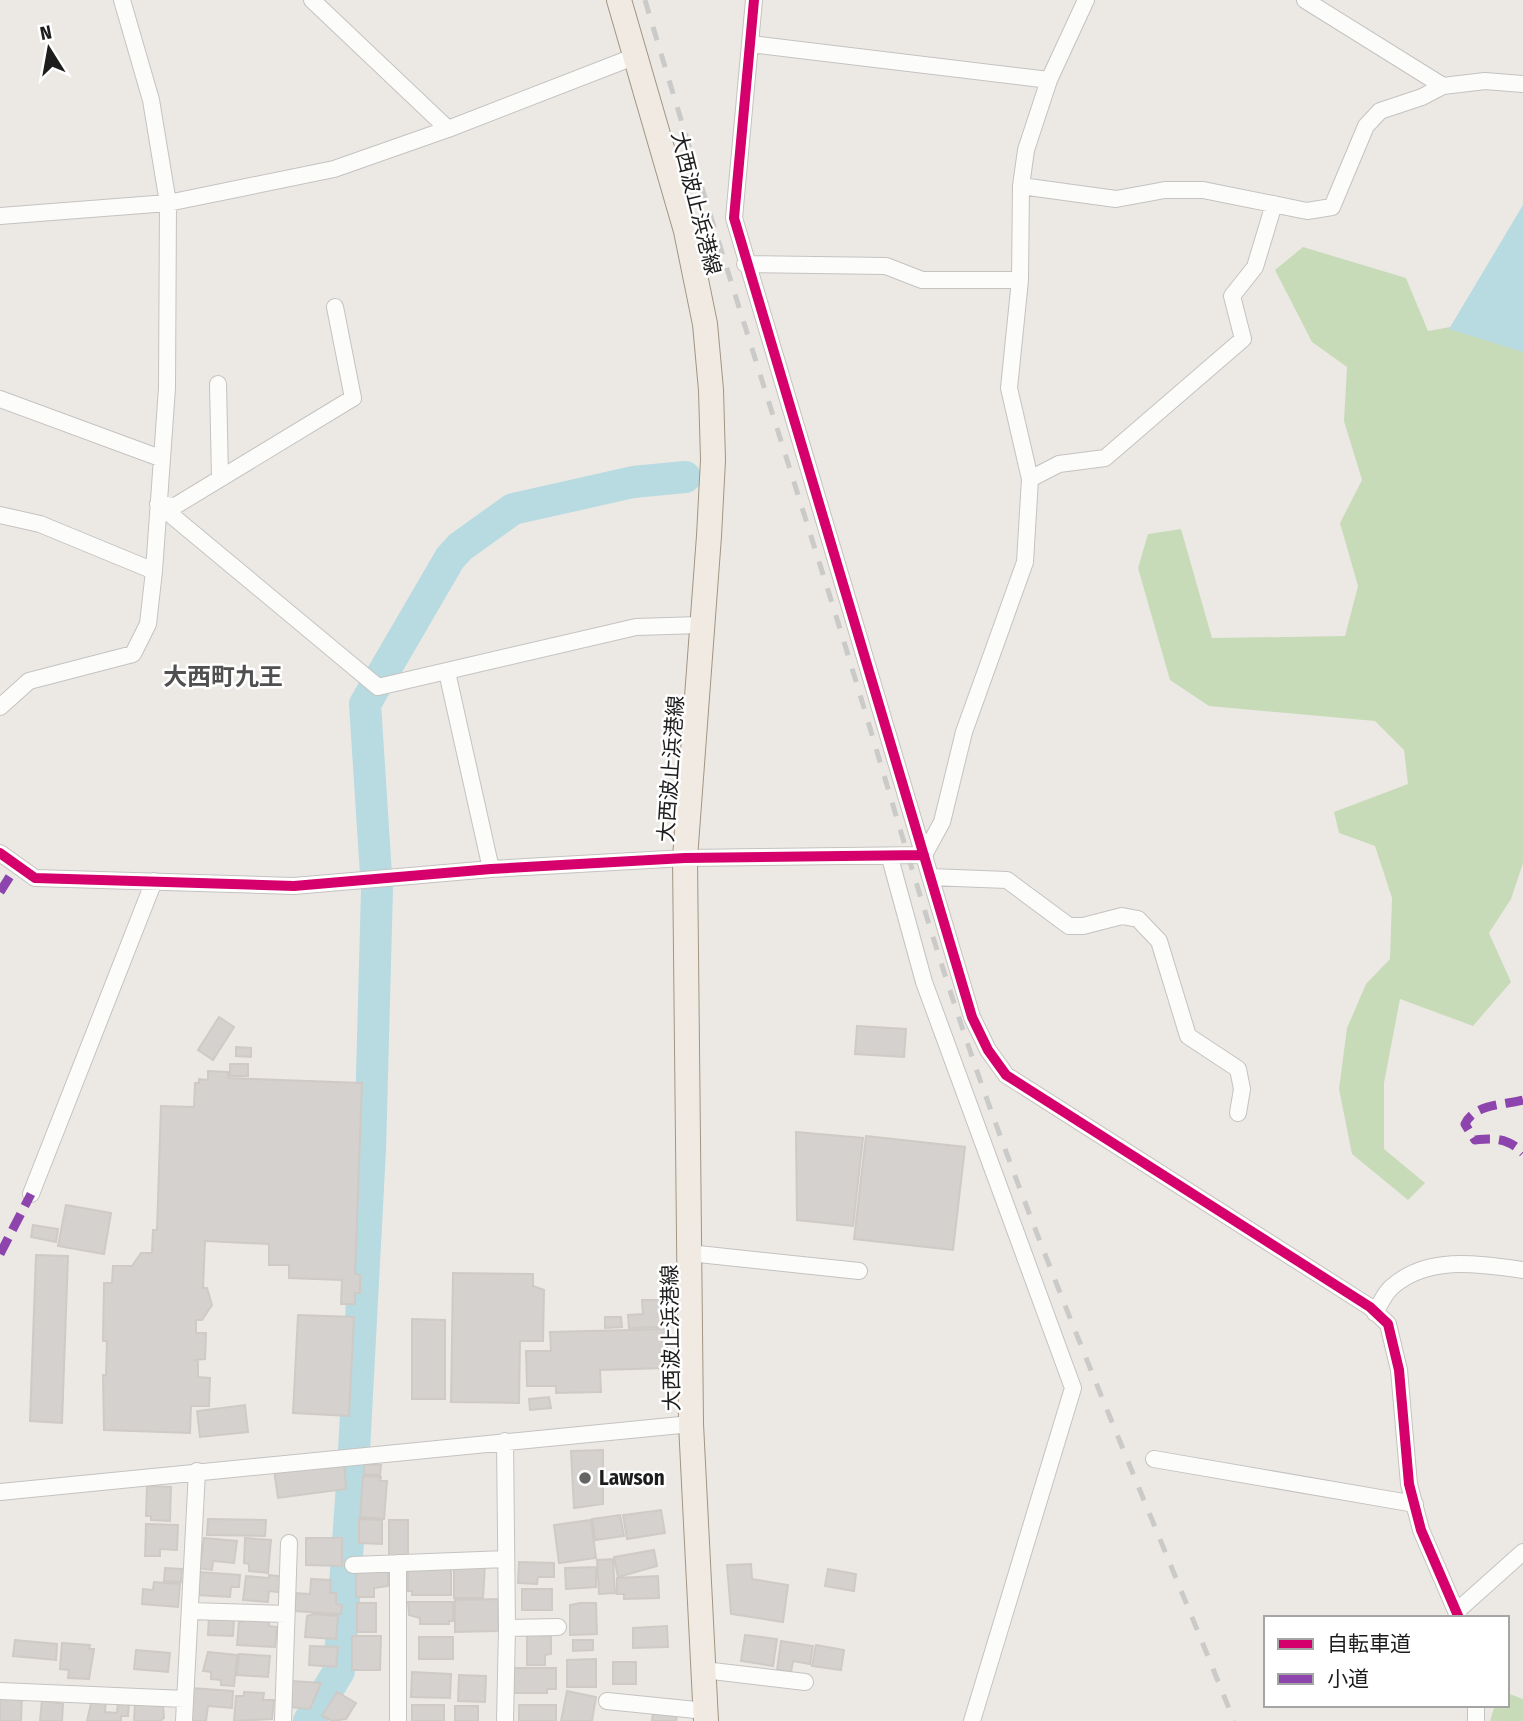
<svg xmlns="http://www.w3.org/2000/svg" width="1523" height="1721" viewBox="0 0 1523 1721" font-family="'Fira Sans Condensed','Noto Sans JP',sans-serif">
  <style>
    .forest { fill: #c8dbb8 }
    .water { fill: #b7dbe1 }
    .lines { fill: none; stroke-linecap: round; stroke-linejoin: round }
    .river { stroke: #b7dbe1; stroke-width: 32 }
    .building { fill: #d4d1ce; stroke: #cfcac6; stroke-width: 2 }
    .minor-casing { stroke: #c4c3c1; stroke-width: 18 }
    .primary-casing { stroke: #a29582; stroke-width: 26 }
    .minor { stroke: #fcfcfb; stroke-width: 16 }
    .primary { stroke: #f0eae3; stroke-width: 24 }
    .rail { stroke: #cacac9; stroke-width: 5; stroke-dasharray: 14 14; stroke-linecap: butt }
    .quiet { stroke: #8e44ad; stroke-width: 9; stroke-dasharray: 18 9; stroke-linecap: butt }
    .cycleway-casing { stroke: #fff; stroke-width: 15 }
    .cycleway { stroke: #d6006c; stroke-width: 10 }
    .poi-dot { fill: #656463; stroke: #fff; stroke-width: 2.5 }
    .labels { text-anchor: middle; stroke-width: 5; stroke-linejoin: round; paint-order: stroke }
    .street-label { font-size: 21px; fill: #1d1d1d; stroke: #fff }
    .poi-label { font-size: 21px; font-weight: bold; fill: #1d1d1d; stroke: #fff; text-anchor: start }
    .quarter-label { font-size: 24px; font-weight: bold; fill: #505050; stroke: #fff }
  </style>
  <rect width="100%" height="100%" fill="#ece9e5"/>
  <path class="forest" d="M1303,247L1406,278L1428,331L1523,314V863L1511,899L1489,933L1511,982L1473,1026L1400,999L1384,1083V1149L1425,1183L1408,1200L1352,1154L1339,1089L1347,1028L1366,984L1390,959L1392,898L1375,846L1339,833L1334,812L1408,784L1404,750L1375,721L1209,706L1170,680L1138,568L1148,534L1181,529L1212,638L1345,636L1358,586L1340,523L1362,480L1344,421L1347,367L1312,342L1275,270Z
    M1507,1693L1523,1699V1721H1490L1495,1705H1507Z"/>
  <path class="water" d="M1523,205V352L1449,329Z"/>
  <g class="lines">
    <path class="river" d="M309,1721L339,1671L353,1470L370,1150L377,890L365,704L450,558L460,547L513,509L633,482L685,477"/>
  </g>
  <path class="building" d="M219,1017L234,1027L213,1060L198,1050Z
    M857,1026L906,1029L904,1057L855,1054Z
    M236,1047L251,1048V1057L236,1056Z
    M230,1064H248V1076H230Z
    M208,1071L228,1072V1078L362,1083L355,1274L360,1275V1293H355V1304H341L342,1280L289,1278V1265H269V1244L205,1241L203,1288H207L212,1305L202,1320H196V1333H206L205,1359L194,1360H198V1377L210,1378L209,1406H191L190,1433L104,1430L103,1375H106L107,1341H103L104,1283H112L113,1266H132L141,1253H152L153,1230H157L161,1106L194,1107L195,1083H199V1079L208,1080Z
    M796,1132L863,1138L853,1226L797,1220Z
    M866,1136L965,1147L953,1250L854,1239Z
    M66,1205L111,1213L104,1254L58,1246Z
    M33,1225L58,1229L56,1242L31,1237Z
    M36,1255L68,1256L62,1423L30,1421Z
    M453,1273L533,1274V1286L544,1290L543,1341H520L519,1403L451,1402Z
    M642,1300H660L662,1327L629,1328L628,1315L643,1314Z
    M298,1315L354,1317L349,1416L293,1413Z
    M605,1317H621L622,1327L605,1328Z
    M412,1319L445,1320V1399H412Z
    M668,1329L666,1368L600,1370L601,1392L556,1393V1386H527L526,1351H551L550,1332Z
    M549,1397L551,1408L530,1410L529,1399Z
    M245,1405L248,1432L200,1437L197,1411Z
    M603,1450V1504L574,1508L571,1451Z
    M344,1461L346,1489L278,1498L274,1470Z
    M364,1464L381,1465L380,1475L364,1474Z
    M363,1476L381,1477L380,1481H387L384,1519L360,1517Z
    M147,1486L171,1487L170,1521L151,1520V1516H146Z
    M661,1510L665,1533L627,1539L623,1515Z
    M620,1515L624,1536L595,1540L592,1519Z
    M208,1519L266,1520L265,1536L207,1535Z
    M359,1519L382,1520V1544L359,1543Z
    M389,1520H408V1556H389Z
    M591,1520L596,1558L559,1563L554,1525Z
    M146,1524L178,1525L177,1550L160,1549V1556H145Z
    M204,1538L237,1541L234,1563L213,1561L212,1570L196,1568L197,1559L201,1560Z
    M245,1538L271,1540L268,1573L249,1571V1564L244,1563Z
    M306,1538H342V1566L306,1565Z
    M654,1550L657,1566L618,1577L614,1557Z
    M613,1559L615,1593L599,1594L597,1560Z
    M519,1562L554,1563V1577H538L537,1584L518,1583Z
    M751,1564L752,1579L788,1585L783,1622L731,1614L727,1565Z
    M454,1565H485L483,1598H454Z
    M356,1567H388V1586L374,1588V1597H356Z
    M596,1567V1587L566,1589L565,1568Z
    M165,1568L182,1569L181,1582L164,1581Z
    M451,1568V1595H412V1591H408V1570Z
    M828,1569L856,1574L854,1591L825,1586Z
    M199,1572L240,1575L239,1587H231L230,1597L197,1595Z
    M269,1575L286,1577L285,1593L269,1591L268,1602L243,1600L246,1576L269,1578Z
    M658,1576L659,1598L624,1599V1594H617V1578Z
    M311,1579L331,1580L330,1593H336V1604L342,1605L341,1614L294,1611L296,1593L310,1594Z
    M154,1582L180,1584L178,1607L142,1604L143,1589L153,1590Z
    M522,1589H552V1610H522Z
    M498,1599V1631L455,1632V1600Z
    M408,1602H453V1621H449V1624H420V1618L409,1615Z
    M357,1603H376V1632H357Z
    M580,1603H596L597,1634L570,1635V1605Z
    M313,1614L338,1616L336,1639L305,1637L307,1616Z
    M209,1616L234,1618L233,1636L208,1635Z
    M243,1619L269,1621V1626L277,1627L275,1647L237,1645L239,1621L243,1622Z
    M667,1626L668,1647L633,1648V1628Z
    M527,1634L551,1636V1654L545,1655V1665H527Z
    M745,1635L777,1639L773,1666L741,1661Z
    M352,1636H381L380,1670H352Z
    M419,1637H453V1659H419Z
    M15,1640L57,1644L56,1660L13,1656Z
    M573,1640H593V1650L573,1651Z
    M781,1641L813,1646L810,1664L793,1661L791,1672L777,1670Z
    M62,1643L90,1645L89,1649H94L89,1679L68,1678L69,1670L60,1669Z
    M816,1645L844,1650L841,1670L812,1666Z
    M310,1646L338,1647L336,1667L309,1665Z
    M136,1650L170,1653L168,1672L134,1669Z
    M208,1652L237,1655L234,1686L221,1685V1680L211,1679V1672L203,1671Z
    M239,1654L270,1656L268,1677L237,1675Z
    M596,1659V1687H567V1660Z
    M613,1662H636V1684H613Z
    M512,1668H556V1689H547V1693H512Z
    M412,1672L451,1674L450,1698L411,1697Z
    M459,1675L486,1676L485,1702L458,1701Z
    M292,1681L321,1683L310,1709L290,1707Z
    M191,1688L233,1691L232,1708L208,1706L206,1721H189Z
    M567,1691L596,1697L592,1721H561Z
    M244,1692L264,1693L263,1700H274L272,1719L234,1721L236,1696H244Z
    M337,1692L356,1703L346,1719L332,1721L322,1716Z
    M0,1695L22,1696L21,1721H0Z
    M92,1699L106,1700L105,1712L117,1713L118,1701L129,1702L128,1716H121V1721H87Z
    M42,1700L63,1704L62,1721H40Z
    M135,1703L163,1705L164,1718L160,1721H134Z
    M412,1705H444V1721H412Z
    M519,1705H556V1721H519Z
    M455,1706H478V1721H455Z
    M653,1712L677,1716L676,1721H652Z"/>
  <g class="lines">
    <g class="minor-casing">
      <path id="minor" d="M122,0L151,100L168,203L167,388L154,571
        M312,0L448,129
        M754,0L734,218L972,1017L988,1050L1006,1075L1370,1307L1388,1324L1399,1370L1409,1484L1421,1530L1459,1618
        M1305,0L1443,86
        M751,44L1049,80
        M1021,186L1116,199L1165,190H1203L1307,211L1332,207L1366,126L1380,111L1422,97L1443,86L1485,81L1523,84
        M0,216L168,203L334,169L448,129L636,56
        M745,264L886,266L922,280H1020
        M218,384L220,478
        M0,399L160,458
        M1030,479L1059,464L1105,458L1243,339L1232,296L1255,267L1274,204
        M158,504L378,687L636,627L700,625
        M158,504L175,506L353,398L335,307
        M0,515L40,524L154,571L148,624L133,654L29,681L0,707
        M447,672L491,869
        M0,853L35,878L294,886L491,869L685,858L924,855
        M924,855L942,822L964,732L1025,562L1030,479L1009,388L1020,280L1021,186L1026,150L1049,80L1086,0
        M890,858L924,982L1073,1388L972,1721
        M930,877L1007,880L1069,926H1083L1122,916L1138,919L1159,941L1188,1036L1238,1069L1242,1089L1238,1113
        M31,1194L154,881
        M689,1253L859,1271
        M1375,1313C1380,1304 1385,1292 1393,1286C1429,1255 1480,1264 1523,1270
        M1154,1459L1415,1504
        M0,1492L691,1424
        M398,1563V1721
        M353,1565L506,1559
        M190,1611L286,1614
        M1457,1611L1523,1552
        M507,1628L558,1627
        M704,1670L805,1682
        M0,1691L185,1699
        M607,1701L706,1711
        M1476,1705V1721
        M184,1721L197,1471
        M283,1721L289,1543
        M505,1721L507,1628L505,1441"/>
    </g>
    <g class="primary-casing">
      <path id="primary" d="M619,0L686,231L705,324L711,390L713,460L709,536L685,858L691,1424L706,1721"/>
    </g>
    <use href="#minor" class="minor"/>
    <use href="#primary" class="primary"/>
    <path class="rail" d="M645,0C705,202 769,402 832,603C881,760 924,919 978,1074C1055,1293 1148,1506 1234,1721"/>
    <path class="quiet" d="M0,892L17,865
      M1523,1100C1504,1105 1474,1104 1465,1124L1475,1140C1495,1138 1508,1138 1523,1153
      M0,1254L31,1194"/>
    <g class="cycleway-casing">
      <path id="cycleway" d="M754,0L734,218L972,1017L988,1050L1006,1075L1370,1307L1388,1324L1399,1370L1409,1484L1421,1530L1459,1618
        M0,853L35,878L294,886L491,869L685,858L924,855"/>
    </g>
    <use href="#cycleway" class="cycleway"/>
  </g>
  <circle class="poi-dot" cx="585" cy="1478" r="7"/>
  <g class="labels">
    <g class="street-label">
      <text transform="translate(696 203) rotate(76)" y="7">大西波止浜港線</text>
      <text transform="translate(671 769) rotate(-86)" y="7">大西波止浜港線</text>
      <text transform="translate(671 1338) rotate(-91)" y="7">大西波止浜港線</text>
    </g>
    <g class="poi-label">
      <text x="599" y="1485">Lawson</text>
    </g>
    <g class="quarter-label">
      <text x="223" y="685">大西町九王</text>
    </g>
  </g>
  <rect x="1264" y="1616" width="245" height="91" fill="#ffffff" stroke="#a5a5a5" stroke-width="2"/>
  <rect x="1278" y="1639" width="35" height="10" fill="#d6006c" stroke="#a5a5a5" stroke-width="2"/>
  <text x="1327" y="1651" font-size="21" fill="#1d1d1d">自転車道</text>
  <rect x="1278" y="1674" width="35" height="10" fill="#8e44ad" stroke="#a5a5a5" stroke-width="2"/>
  <text x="1327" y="1686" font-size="21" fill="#1d1d1d">小道</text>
  <g transform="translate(49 49) rotate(349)" stroke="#ffffff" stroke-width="5" paint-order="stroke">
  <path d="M0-5L12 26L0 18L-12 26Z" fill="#1d1d1d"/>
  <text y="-10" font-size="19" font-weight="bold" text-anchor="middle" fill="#1d1d1d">N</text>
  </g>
</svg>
